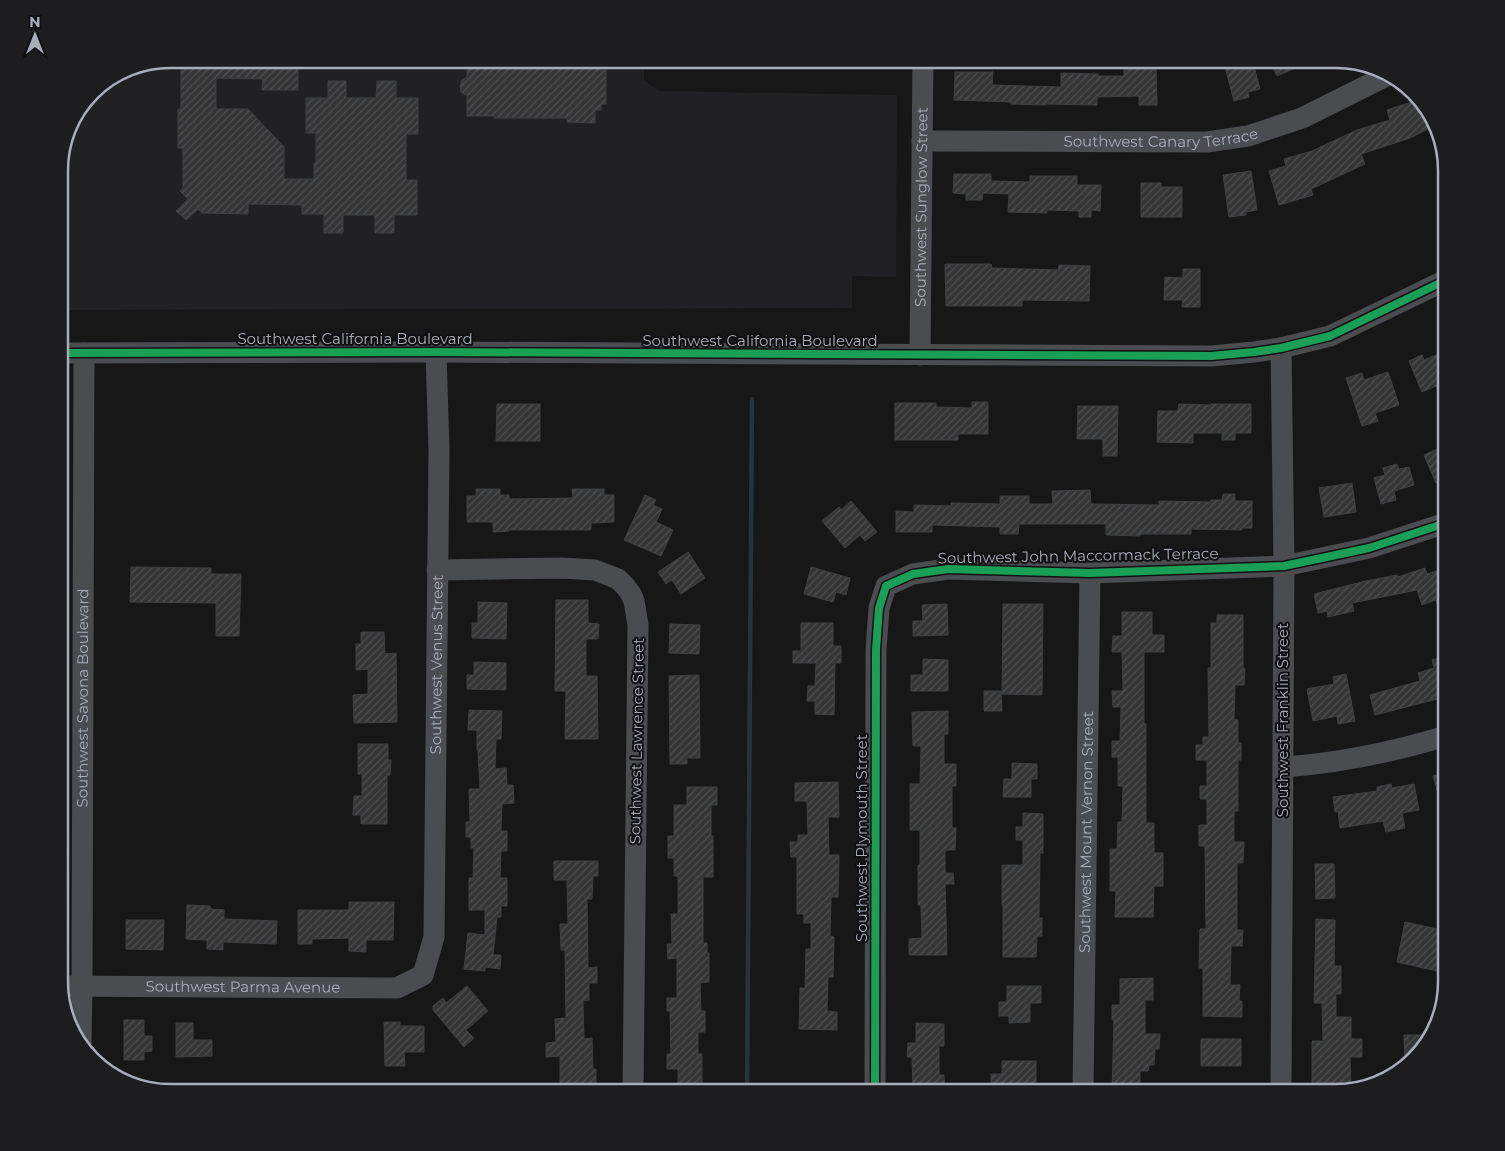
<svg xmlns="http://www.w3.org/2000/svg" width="1505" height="1151" viewBox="0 0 1505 1151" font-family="Montserrat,sans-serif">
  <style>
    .built { fill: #212123 }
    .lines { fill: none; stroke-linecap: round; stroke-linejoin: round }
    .stream { stroke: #2a3239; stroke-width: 4.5 }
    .building { fill: url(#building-hatch); stroke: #3f4043 }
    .minor { stroke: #4b4c50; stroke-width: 21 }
    .cycleway-casing { stroke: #111113; stroke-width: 11 }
    .cycleway { stroke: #1a9f57; stroke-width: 8 }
    .labels { text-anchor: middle; stroke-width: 4; stroke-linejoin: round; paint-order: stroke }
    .street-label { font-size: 15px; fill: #a8adb8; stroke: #111113 }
    .rim { fill: none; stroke: #a8adb8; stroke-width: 2.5 }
  </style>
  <defs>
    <pattern id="building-hatch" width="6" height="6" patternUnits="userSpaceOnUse" patternTransform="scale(1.25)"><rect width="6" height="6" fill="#353536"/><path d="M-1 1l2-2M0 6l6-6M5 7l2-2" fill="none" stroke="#4f5051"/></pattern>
  </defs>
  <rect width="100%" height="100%" fill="#171717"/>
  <path class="built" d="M169,59H644V80L659,91L897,95L896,277L852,276V308L59,310V162L70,121L96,86L127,67Z"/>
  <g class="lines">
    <path class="stream" d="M747,1092L752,399"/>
  </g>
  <path class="building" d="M181,59H298V90H262L263,79L216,78V109H248L284,147V179H314V163H316V133H306V98H328V81H346V98H376L377,81H396V98H418V134H406V180H417V215H394V233H375V215H343V233H324V214H302V205L248,204V214L202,213L198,209L186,220L176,211L188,199L180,191L183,188V148H178V109H181Z
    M467,59H595V64L602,65V70H606V104H601V110H595V123L567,122V118H494V116H467V96L461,92L460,86L462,80L467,77Z
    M1223,59H1252L1260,89L1248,92L1249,97L1234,101Z
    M1269,59H1316L1277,76Z
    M1156,68L1157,105H1139V96L1097,97V105L1045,104V105L1011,104V102L954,100L955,72H993L992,85L1061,87V73L1098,74V76H1124V69Z
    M1418,100L1435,121L1436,125L1410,138L1361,154L1365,164L1311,189L1313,195L1279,205L1269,171L1286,166L1284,159L1312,151L1357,130L1390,120L1387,110Z
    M1251,171L1257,210L1246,212V215L1229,217L1223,175Z
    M954,174H991V181L1030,182V176H1077V185H1101L1100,211L1091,210V217H1079V211L1047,210V213L1008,212L1009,194L983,193L982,200H966V194L953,193Z
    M1141,183H1161V187H1182V217H1141Z
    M945,264H991L992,268L1058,270L1059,265L1090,266L1089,301L1022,300V306H946Z
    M1183,269H1200V307H1182L1183,300H1164L1165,277L1183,278Z
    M1446,351V388L1438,391L1436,386L1422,392L1409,361L1422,355L1424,360Z
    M1388,372L1399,405L1375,413L1378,421L1362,426L1346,378L1362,373L1364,380Z
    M972,402H988V434H958V440H895V403H936V407L972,408Z
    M497,404H540V441H496Z
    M1179,404L1211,405V404H1251V433H1235V440H1222V433H1193V443L1157,442L1158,411H1178Z
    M1078,406H1118L1117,456H1103V439H1077Z
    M1446,445V479L1436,483L1424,455Z
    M1397,464L1399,469L1409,467L1414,485L1394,491L1396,500L1381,504L1374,478L1385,475L1383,468Z
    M1352,483L1356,512L1324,517L1319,488Z
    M476,489H500V495H509V499L573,498L572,489H604V495H614V522L591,523V530H509V531L493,532V522H467V496H476Z
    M1090,490L1091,504L1159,505V501L1211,502V500H1222L1223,494H1235V501H1252V528H1242V530L1191,529V534H1140V536L1106,535V524H1019L1018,534H1000V527L932,525V532H896V511L914,512V505L951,506V503L1000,504V496H1029V504H1053L1052,491Z
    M645,495L656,500L653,505L662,509L656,522L673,530L661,556L624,540Z
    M851,501L877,532L865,541L860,535L845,548L822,521L839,507L841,510Z
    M688,552L705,578L681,594L672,580L666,584L658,572Z
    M131,567L211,568V574H241L239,636H216V603L130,602Z
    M811,567L850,578L846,595L836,592L833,602L804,594Z
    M1425,568L1427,574L1446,568V625L1444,626L1436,600L1422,605L1417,590L1352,603L1354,611L1328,617L1327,611L1318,613L1314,594L1366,581L1397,575L1398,577Z
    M556,600H588V623L599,624L598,639H586V676H597L598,739H565L566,691H555Z
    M478,602L507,603L506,639L472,638V623H478Z
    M947,604L948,635L913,636V621H923L922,605Z
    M1003,604H1043L1042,695L1002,694Z
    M1122,612H1152V635H1164V652H1144V724H1146V823H1154V853H1163V886H1154L1153,917H1115L1116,891H1110V849H1117L1118,822H1122L1123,786H1118V757H1112V741H1120L1121,707H1113L1112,691H1123L1122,652H1112L1113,636H1122Z
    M1217,615H1243V668H1245L1244,685H1235L1234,720H1238V743H1241V760H1238V811H1234V842H1244L1243,863H1237V930H1243L1242,946H1231L1230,985H1240L1239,1001H1242V1017L1203,1016V968H1199L1200,929H1206L1205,846H1199V825H1207V799H1200V786H1207V760H1196V745H1203V737H1209L1208,668H1211V623H1217Z
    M801,623H833V646H841V663H835L834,715L815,714V701H807L808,686H815L816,663H793V651H801Z
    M670,624L700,625L699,654L669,653Z
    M361,632H384L385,654L396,653L397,722L354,723L353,695L368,694V669L356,670V644H361Z
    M1446,656V688L1439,690L1441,698L1375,715L1370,695L1420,681L1418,673L1434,668L1432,660Z
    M923,659L948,660V691H911V675H923Z
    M474,662L506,663V690L467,689V675H474Z
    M1346,674L1355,721L1338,724L1337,716L1313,721L1307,689L1334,684L1333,677Z
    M699,675L700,758H687V764H670L669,676Z
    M984,691H1001L1002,711H984Z
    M469,710L502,711L501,739H496L495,769L506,768L507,785H513L514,803L502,804L501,831H507V851H501L500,878H507V906H501V917H497L493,955H501L500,969L485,967V971L464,969L468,933L485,935V910H469V878H473L474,848H471V837H466V822H470L469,789H480L478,750H477V730H468Z
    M948,711V734H944V764H956V786H952V828H956L955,850H945V873H953L954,884H945L947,955H909V939L922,938L921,905H918V865H920V830H910V784H920L921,746H913L912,712Z
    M358,744H388V760H391L390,775H387V824H361V815H353L354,796H362V774H358Z
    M1012,763L1037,764V779H1031V797H1003L1004,779H1012Z
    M1446,772V810L1443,811L1433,776Z
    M838,782L839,817H828L829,855H839L838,897H831L830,936L834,937L833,977H828L827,1011L837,1012V1030L799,1029L800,988H805L806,949H811V923H804V914H797V857H791L790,842H798V835H808L807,801H795V783Z
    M1391,784L1392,788L1414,784L1419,810L1402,813L1405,828L1386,832L1383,821L1340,828L1338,811L1335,812L1333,797L1377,791V787Z
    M687,787H717V805H711V836H713V877H703V943H707V953H709V982L700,983L701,1011H705V1032H698V1054H702V1087H678V1069H667V1054H671L670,1011H667V998H677V958L668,959L667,944H672L671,914H678V876H674V858H668V836H674V805H687Z
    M1023,813L1043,814V853H1040L1039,918H1042V936H1037L1036,957H1003V906H1002V865H1023V840H1016V827H1023Z
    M554,861H598V876H593L592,899H587L588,968L597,967V983H589V1000L583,1001L584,1039L592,1038L593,1069H596V1084L588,1085V1092H560V1056L546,1057V1043L556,1042L555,1019L566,1018L565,950H561L560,924H568L567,880H554Z
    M1315,864H1334L1335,898L1316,899Z
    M349,902H394L393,940H366V952L349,951V938L312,939V944H298V910H349Z
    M187,905L210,906V909L224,910V919L277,921L276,944L223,942V950L207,949V940L186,939Z
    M1316,919L1335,920L1334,966H1341V994H1336V1017H1351V1039H1362V1057H1350L1351,1089L1336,1092H1312V1041H1323L1322,1003H1314Z
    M126,920H164L163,950L126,949Z
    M1405,922L1446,931V973L1397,962Z
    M1153,978V1000H1145V1034H1160L1159,1049H1155L1154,1065H1149L1148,1071H1140V1092H1112L1114,1020H1112V1005H1120V979Z
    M467,986L488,1011L466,1030L474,1038L464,1047L433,1010V1006L443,998L446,1003Z
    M1007,986H1041V1003H1030V1022L1009,1023V1016H999V1002H1007Z
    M124,1020H144V1036H152V1051L144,1052V1060H124Z
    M384,1022H400V1026H424V1052H404L405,1066H385Z
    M176,1023H193V1040H212V1056L176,1057Z
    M916,1023L944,1024V1046H939V1075H944L945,1092H922V1089L913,1090L912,1057H907L908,1043H916Z
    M1404,1035H1428L1423,1049L1405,1064Z
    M1201,1039H1241V1066H1201Z
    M1002,1061H1036V1092H991V1074H1002Z"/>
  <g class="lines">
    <g class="minor">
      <path id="s1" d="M922,141L1207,142L1248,136L1302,118L1386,76"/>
      <path d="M1281,348L1284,566L1281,1092"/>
      <path d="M59,353L436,352L1211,356L1254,352L1281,348L1330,336L1446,280"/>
      <path id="s2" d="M920,355L923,59"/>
      <path d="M437,570L562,568L595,570L618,579L625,586L631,594L634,601L638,625L633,1092"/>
      <path d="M1284,767C1339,763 1393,752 1446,736"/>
      <path id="s3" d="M59,986L397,988L423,975L434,937L439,450L436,352"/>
      <path id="s4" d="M81,1044L82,986L84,353"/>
      <path d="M875,1092L876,650L879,608L886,586L913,574L948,569L1090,573L1284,566L1369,548L1446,523"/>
      <path id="s5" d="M1083,1092L1090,573"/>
    </g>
    <g class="cycleway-casing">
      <path id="cycleway" d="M59,353L436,352L1211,356L1254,352L1281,348L1330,336L1446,280
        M875,1092L876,650L879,608L886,586L913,574L948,569L1090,573L1284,566L1369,548L1446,523"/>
    </g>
    <use href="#cycleway" class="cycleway"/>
  </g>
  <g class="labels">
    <g class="street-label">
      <text dy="5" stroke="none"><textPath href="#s1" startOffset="239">Southwest Canary Terrace</textPath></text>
      <text dy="5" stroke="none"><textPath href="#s2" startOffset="148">Southwest Sunglow Street</textPath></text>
      <text x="355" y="344">Southwest California Boulevard</text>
      <text x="760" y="346">Southwest California Boulevard</text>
      <text transform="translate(1078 556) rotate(-1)" y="5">Southwest John Maccormack Terrace</text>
      <text dy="5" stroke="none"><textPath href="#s3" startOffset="679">Southwest Venus Street</textPath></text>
      <text dy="5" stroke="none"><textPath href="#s4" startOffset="346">Southwest Savona Boulevard</textPath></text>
      <text transform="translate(1283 720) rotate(-90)" y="5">Southwest Franklin Street</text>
      <text transform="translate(637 741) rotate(-89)" y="5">Southwest Lawrence Street</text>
      <text dy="5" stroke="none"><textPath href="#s5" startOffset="260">Southwest Mount Vernon Street</textPath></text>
      <text transform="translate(862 838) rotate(-90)" y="5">Southwest Plymouth Street</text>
      <text dy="5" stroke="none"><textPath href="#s3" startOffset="184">Southwest Parma Avenue</textPath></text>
    </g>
  </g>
  <path d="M0 0H1505V1151H0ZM170 68H1336A102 102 0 0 1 1438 170V982A102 102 0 0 1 1336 1084H170A102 102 0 0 1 68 982V170A102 102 0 0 1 170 68Z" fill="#1d1d20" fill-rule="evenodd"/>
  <path class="rim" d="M170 68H1336A102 102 0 0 1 1438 170V982A102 102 0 0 1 1336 1084H170A102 102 0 0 1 68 982V170A102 102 0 0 1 170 68Z"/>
  <g transform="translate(35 35)" stroke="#111113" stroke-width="4" paint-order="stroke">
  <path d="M0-4L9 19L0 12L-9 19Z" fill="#a8adb8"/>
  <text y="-8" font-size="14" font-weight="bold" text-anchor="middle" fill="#a8adb8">N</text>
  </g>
</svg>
